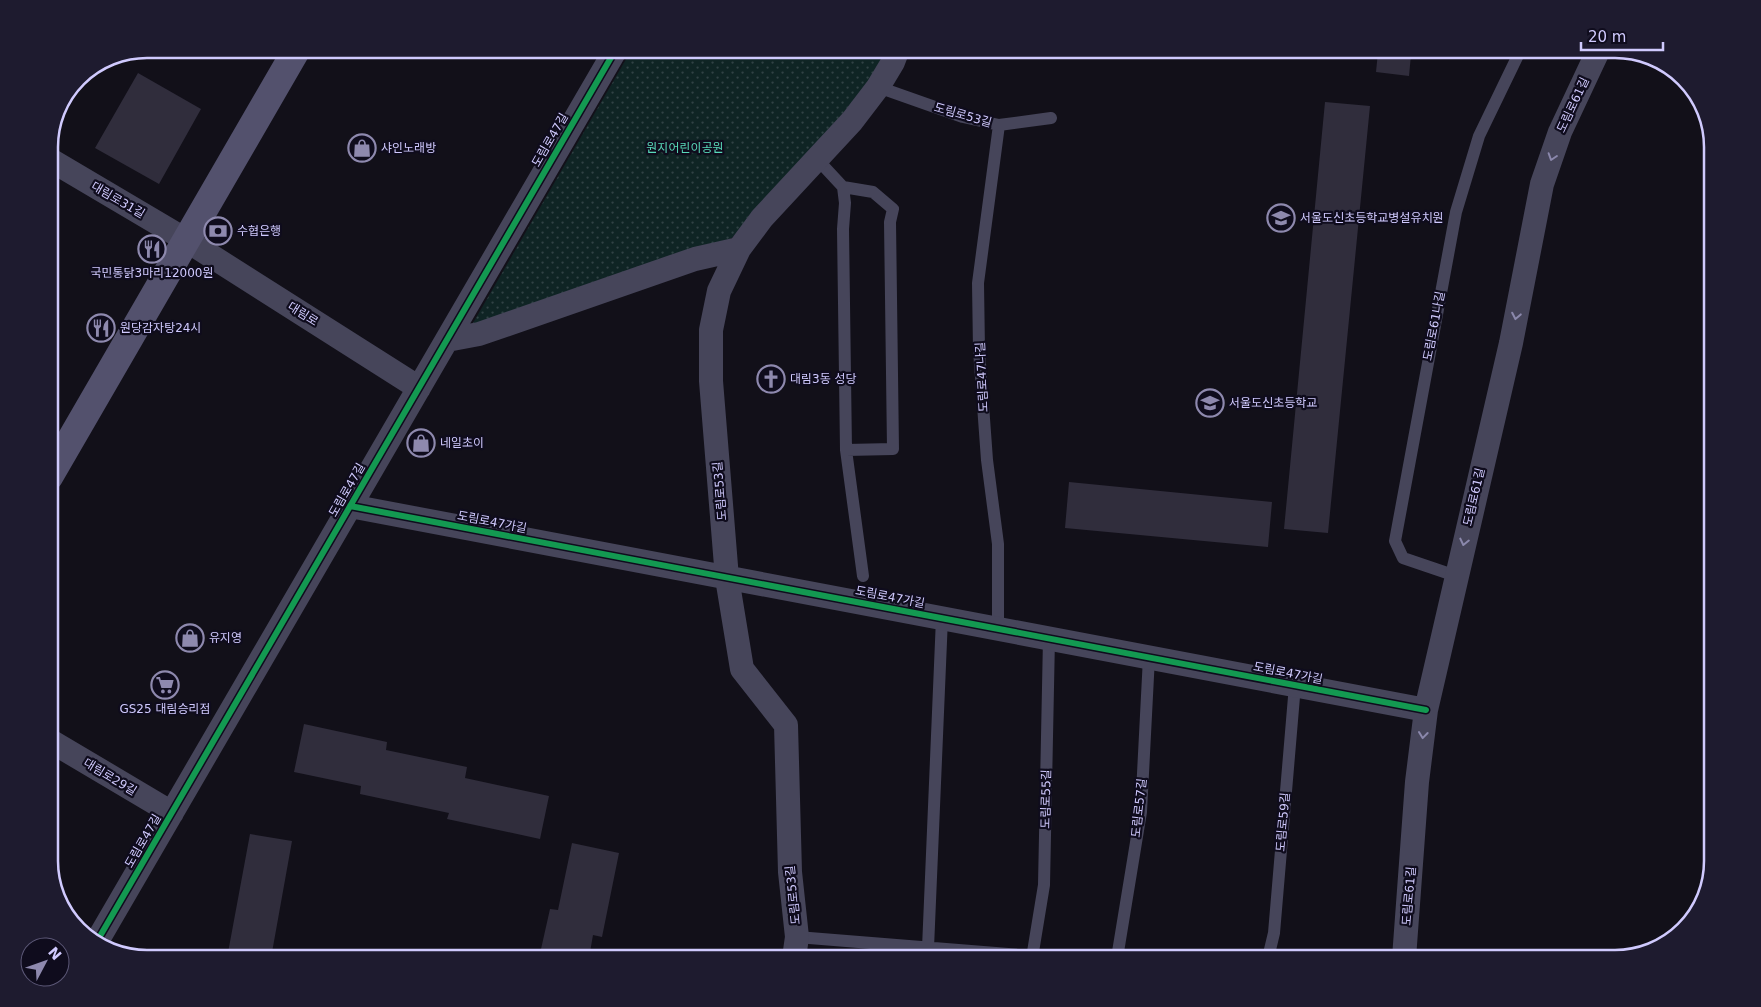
<svg xmlns="http://www.w3.org/2000/svg" width="1761" height="1007" viewBox="0 0 1761 1007" font-family="'DejaVu Sans','Noto Sans KR',sans-serif">
  <style>
    .grass { fill: url(#grass-dots) }
    .building { fill: #302d3c }
    .lines { fill: none; stroke-linecap: round; stroke-linejoin: round }
    .lane { stroke: #46455a; stroke-width: 12 }
    .street { stroke: #46455a; stroke-width: 24 }
    .secondary { stroke: #53516d; stroke-width: 28 }
    .cycleway-casing { stroke: #0f0c1d; stroke-width: 9 }
    .cycleway { stroke: #139951; stroke-width: 6 }
    .oneway { stroke: #8b88ac }
    .labels { text-anchor: middle; stroke-width: 4.5; stroke-linejoin: round; paint-order: stroke }
    .street-label { font-size: 12px; fill: #d0cafe; stroke: #0f0c1d }
    .poi-label { font-size: 12px; fill: #d0cafe; stroke: #0f0c1d; text-anchor: start }
    .park-label { font-size: 12px; fill: #59daba; stroke: #0f0c1d }
    .rim { fill: none; stroke: #d0cafe; stroke-width: 2.5 }
  </style>
  <defs>
    <pattern id="grass-dots" width="8" height="8" patternUnits="userSpaceOnUse" patternTransform="scale(1.25)"><rect width="8" height="8" fill="#0f2424"/><path d="M2 2h.1M6 6h.1" fill="none" stroke="#314245" stroke-width="1.8" stroke-linecap="round"/></pattern>
  </defs>
  <rect width="100%" height="100%" fill="#121019"/>
  <path class="grass" d="M632,49H889L870,83L732,238L485,323H473Z"/>
  <path class="building" d="M1361,49H1431V57L1411,55L1409,76L1376,72L1378,52L1361,50Z
    M138,73L201,109L159,184L95,148Z
    M1325,102L1370,106L1328,533L1284,529Z
    M1069,482L1272,502L1268,547L1065,528Z
    M304,724L387,742L386,750L467,767L465,778L549,796L540,839L447,819L449,813L360,794L361,786L294,772Z
    M250,834L292,841L271,958H227Z
    M572,843L619,853L602,937L593,935L589,958H539L550,909L558,910Z"/>
  <g class="lines">
    <path class="lane" d="M878,87L963,117L999,125L1051,118
      M817,159L843,187L845,203L843,229L846,450L863,576
      M843,187L873,192L893,209L890,222L893,449L846,450
      M1456,576L1403,558L1395,541L1456,212L1479,136L1521,49
      M998,629V544L987,460L979,350L978,283L999,125
      M797,937L1032,956
      M928,948L942,618
      M1032,958L1044,885L1049,638
      M1117,958L1141,812L1149,657
      M1268,958L1274,933L1295,685"/>
    <path class="street" d="M49,159L186,240L419,388
      M447,340L479,334L695,259L739,249
      M350,506L1426,710
      M49,740L172,813
      M96,943L616,49
      M794,958L797,937L790,872L786,725L742,669L727,578L711,381V330L719,291L739,249L762,218L852,121L878,87L893,62L898,49
      M1404,958L1417,782L1426,710L1511,343L1542,184L1560,132L1599,49"/>
    <path class="secondary" d="M49,477L297,49"/>
    <g class="cycleway-casing">
      <path id="cycleway" d="M350,506L1426,710
        M96,943L616,49"/>
    </g>
    <use href="#cycleway" class="cycleway"/>
  </g>
  <defs><path id="oneway-chevron" d="M-2-3.5L2.5 0L-2 3.5" fill="none" stroke-width="1.6" stroke-linecap="round" stroke-linejoin="round" transform="scale(1.25)"/></defs>
  <g class="oneway">
    <use href="#oneway-chevron" transform="translate(1552 157) rotate(108)"/>
    <use href="#oneway-chevron" transform="translate(1516 316) rotate(101)"/>
    <use href="#oneway-chevron" transform="translate(1464 542) rotate(103)"/>
    <use href="#oneway-chevron" transform="translate(1423 735) rotate(97)"/>
  </g>
  <defs>
    <g id="shop-ring" transform="scale(1.4375)"><circle r="9.5" fill="#0f0c1d" stroke="#8e89ae" stroke-width="1.5"/><path d="M-5-2.5h2.3a2.7 3.5 0 0 1 5.4 0H5L5.5 6h-11ZM-1.5-2.5h3a1.5 2.3 0 0 0-3 0Z" fill="#8e89ae"/></g>
    <g id="school-ring" transform="scale(1.4375)"><circle r="9.5" fill="#0f0c1d" stroke="#8e89ae" stroke-width="1.5"/><path d="M0-5L7-2L0 1L-7-2ZM-4 1L0 2.5L4 1V4Q0 6-4 4Z" fill="#8e89ae"/></g>
    <g id="bank-ring" transform="scale(1.4375)"><circle r="9.5" fill="#0f0c1d" stroke="#8e89ae" stroke-width="1.5"/><path d="M-6-4H6V4H-6ZM0-2.3a2.3 2.3 0 1 0 0 4.6a2.3 2.3 0 1 0 0-4.6Z" fill="#8e89ae"/></g>
    <g id="restaurant-ring" transform="scale(1.4375)"><circle r="9.5" fill="#0f0c1d" stroke="#8e89ae" stroke-width="1.5"/><path d="M-5-6h1v4h1v-4h1v4h1v-4h1v5L-1.5 .5V6h-2V.5L-5-1ZM5-6V6H3V1.5H1.5Q1.5-4 5-6Z" fill="#8e89ae"/></g>
    <g id="church-ring" transform="scale(1.4375)"><circle r="9.5" fill="#0f0c1d" stroke="#8e89ae" stroke-width="1.5"/><path d="M-1.2-6h2.4v3.5h3.3v2.4h-3.3V6h-2.4V-.1h-3.3v-2.4h3.3Z" fill="#8e89ae"/></g>
    <g id="supermarket-ring" transform="scale(1.4375)"><circle r="9.5" fill="#0f0c1d" stroke="#8e89ae" stroke-width="1.5"/><path d="M-6-5.5h2.5l.6 2H6L4.5 2H-2.5L-4.4-4H-6ZM-1.5 3.2a1.3 1.3 0 1 0 .1 0ZM3 3.2a1.3 1.3 0 1 0 .1 0Z" fill="#8e89ae"/></g>
  </defs>
  <g fill-rule="evenodd">
    <use href="#shop-ring" x="362" y="148"/>
    <use href="#school-ring" x="1281" y="218"/>
    <use href="#bank-ring" x="218" y="231"/>
    <use href="#restaurant-ring" x="152" y="249"/>
    <use href="#restaurant-ring" x="101" y="328"/>
    <use href="#church-ring" x="771" y="379"/>
    <use href="#school-ring" x="1210" y="403"/>
    <use href="#shop-ring" x="421" y="443"/>
    <use href="#shop-ring" x="190" y="638"/>
    <use href="#supermarket-ring" x="165" y="685"/>
  </g>
  <g class="labels">
    <g class="street-label">
      <text transform="translate(1573 105) rotate(-65)" y="4">도림로61길</text>
      <text transform="translate(963 115) rotate(16)" y="4">도림로53길</text>
      <text transform="translate(550 140) rotate(-60)" y="4">도림로47길</text>
      <text transform="translate(118 200) rotate(30)" y="4">대림로31길</text>
      <text transform="translate(303 314) rotate(32)" y="4">대림로</text>
      <text transform="translate(1434 326) rotate(-79)" y="4">도림로61나길</text>
      <text transform="translate(982 377) rotate(-93)" y="4">도림로47나길</text>
      <text transform="translate(347 490) rotate(-60)" y="4">도림로47길</text>
      <text transform="translate(720 491) rotate(-95)" y="4">도림로53길</text>
      <text transform="translate(1474 497) rotate(-77)" y="4">도림로61길</text>
      <text transform="translate(492 522) rotate(11)" y="4">도림로47가길</text>
      <text transform="translate(890 597) rotate(11)" y="4">도림로47가길</text>
      <text transform="translate(1288 673) rotate(11)" y="4">도림로47가길</text>
      <text transform="translate(110 777) rotate(31)" y="4">대림로29길</text>
      <text transform="translate(1046 799) rotate(-89)" y="4">도림로55길</text>
      <text transform="translate(1139 808) rotate(-84)" y="4">도림로57길</text>
      <text transform="translate(1283 822) rotate(-85)" y="4">도림로59길</text>
      <text transform="translate(143 841) rotate(-60)" y="4">도림로47길</text>
      <text transform="translate(793 895) rotate(-96)" y="4">도림로53길</text>
      <text transform="translate(1409 896) rotate(-85)" y="4">도림로61길</text>
    </g>
    <g class="poi-label">
      <text x="381" y="152">샤인노래방</text>
      <text x="1300" y="222">서울도신초등학교병설유치원</text>
      <text x="237" y="235">수협은행</text>
      <text x="152" y="277" text-anchor="middle">국민통닭3마리12000원</text>
      <text x="120" y="332">원당감자탕24시</text>
      <text x="790" y="383">대림3동 성당</text>
      <text x="1229" y="407">서울도신초등학교</text>
      <text x="440" y="447">네일초이</text>
      <text x="209" y="642">유지영</text>
      <text x="165" y="713" text-anchor="middle">GS25 대림승리점</text>
    </g>
    <g class="park-label">
      <text x="685" y="152">원지어린이공원</text>
    </g>
  </g>
  <path d="M0 0H1761V1007H0ZM147 58H1615A89 89 0 0 1 1704 147V861A89 89 0 0 1 1615 950H147A89 89 0 0 1 58 861V147A89 89 0 0 1 147 58Z" fill="#1e1b2f" fill-rule="evenodd"/>
  <path class="rim" d="M147 58H1615A89 89 0 0 1 1704 147V861A89 89 0 0 1 1615 950H147A89 89 0 0 1 58 861V147A89 89 0 0 1 147 58Z"/>
  <g transform="translate(45 962) rotate(49)"><circle r="24" fill="#0f0c1d" stroke="#5c5877"/>
  <path d="M0-4L9 19L0 12L-9 19Z" fill="#8e89ae"/>
  <text y="-8" font-size="14" font-weight="bold" text-anchor="middle" fill="#d0cafe">N</text>
  </g>
  <path d="M1581 42v8h82v-8" fill="none" stroke="#d0cafe" stroke-width="2.5"/>
  <text x="1588" y="42" font-size="15" fill="#d0cafe" stroke="#0f0c1d" stroke-width="4" paint-order="stroke">20 m</text>
</svg>
